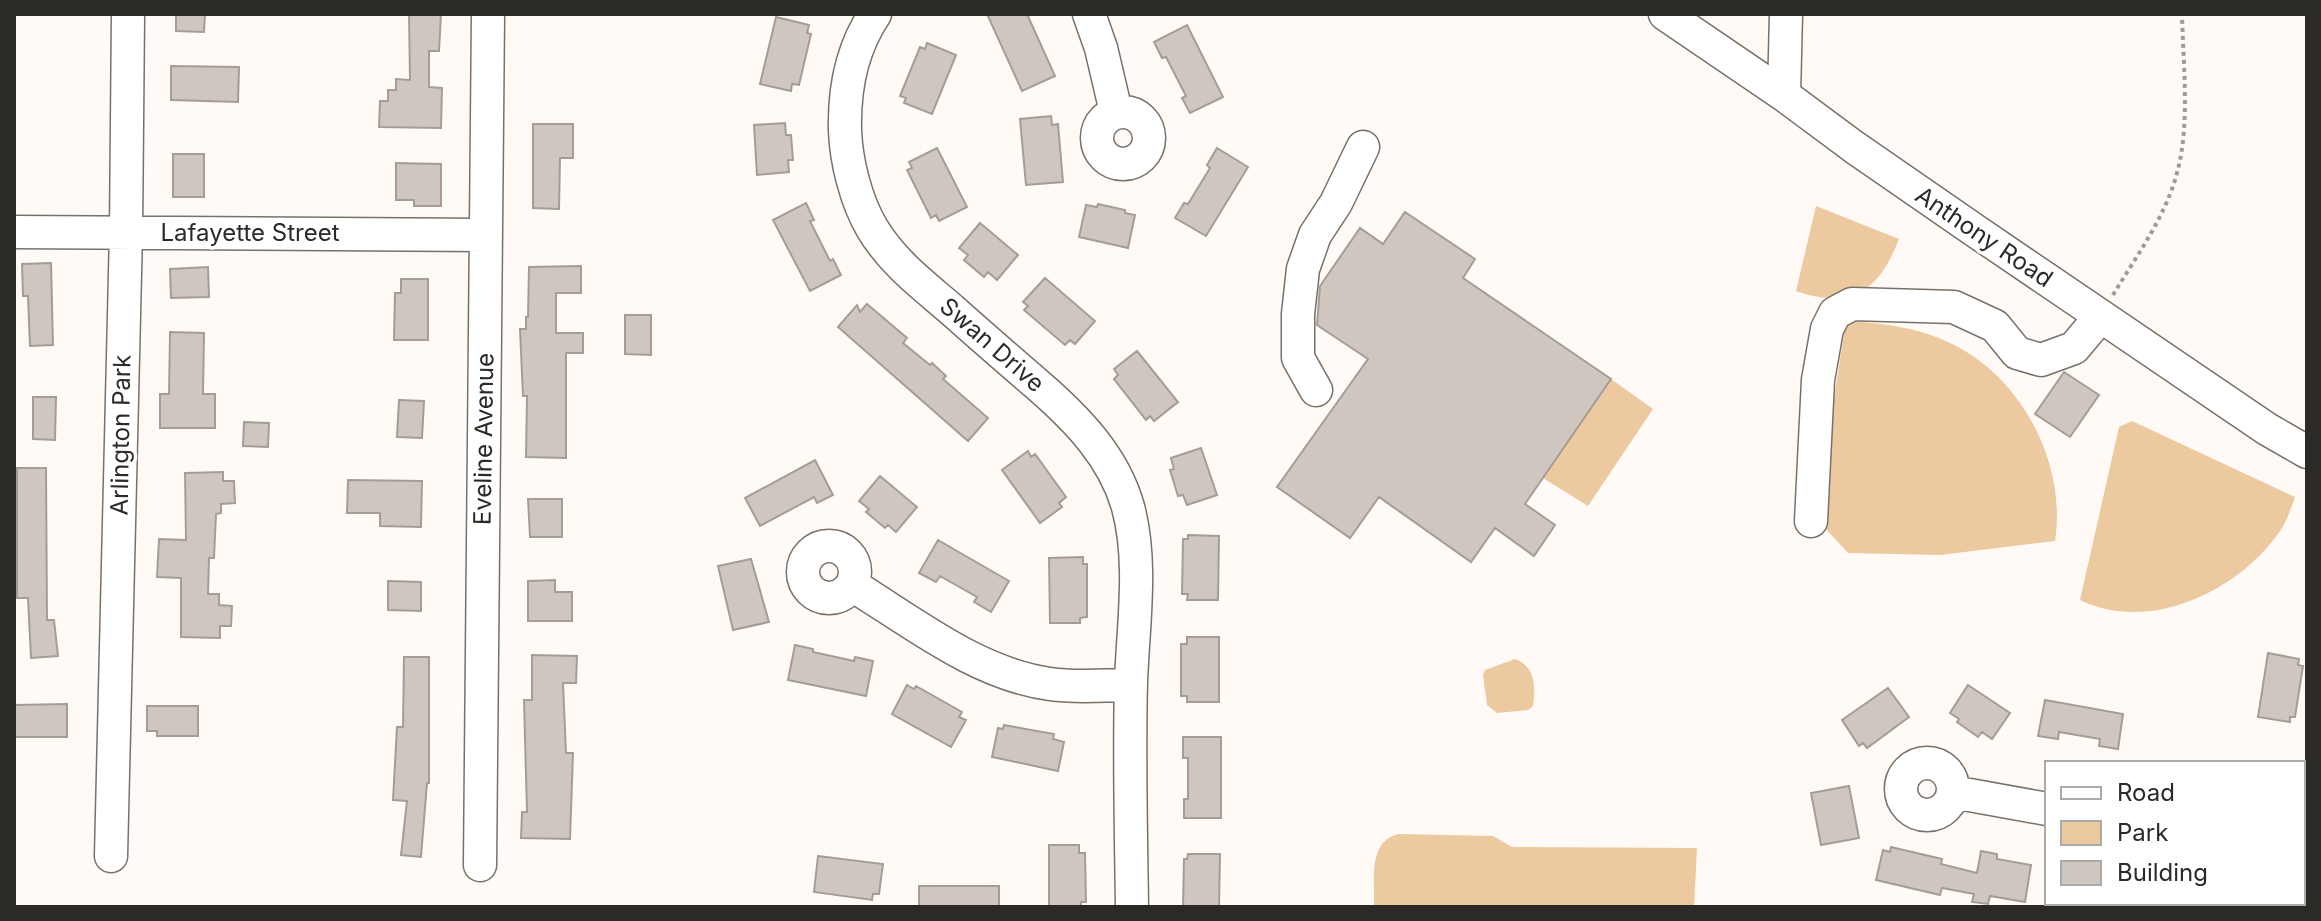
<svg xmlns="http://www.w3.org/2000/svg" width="2321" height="921" viewBox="0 0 2321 921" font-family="Inter,sans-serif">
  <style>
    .green { fill: #edc9a0 }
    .building { fill: #cfc7bf; stroke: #a49d95; stroke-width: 2 }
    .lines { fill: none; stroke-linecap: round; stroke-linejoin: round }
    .minor-casing { stroke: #78716a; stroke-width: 35 }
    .path { stroke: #9e9b96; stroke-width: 4; stroke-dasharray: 4 4; stroke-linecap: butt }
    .minor { stroke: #fff; stroke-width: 32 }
    .labels { text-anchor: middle; stroke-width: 7; stroke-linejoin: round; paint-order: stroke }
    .street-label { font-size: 24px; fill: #2c2a26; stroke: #fff }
  </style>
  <rect width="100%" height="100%" fill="#fffaf5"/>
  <path class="green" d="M1816,206L1899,239C1879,291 1852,310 1796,291Z
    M1846,321C1887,323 1929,329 1965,351C2028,389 2066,469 2055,541L1940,555L1848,553L1825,528L1828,437Z
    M1611,379L1653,409L1588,506L1543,478Z
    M2132,421L2295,497C2291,508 2287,521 2280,531C2239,591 2150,634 2080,600L2119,427Z
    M1515,659C1535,666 1536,687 1533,706L1528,710L1497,713L1487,705L1483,675L1485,670Z
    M1399,834L1493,836L1512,847L1697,848L1694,907H1374C1375,881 1367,841 1399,834Z"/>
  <path class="building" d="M176,14H205L204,32L176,31Z
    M409,14H441L439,51H429V87L442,88L441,128L379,127L380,101H388V90H396V79L410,80Z
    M987,14H1027L1055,76L1022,91Z
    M776,17L809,25L807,33L811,34L799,85L792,84L791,91L760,84Z
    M1187,25L1223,97L1190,113L1182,98L1186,96L1166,57L1162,58L1154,42Z
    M927,43L956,55L932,114L904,103L906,98L900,96L920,47L925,49Z
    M171,66L239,67L238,102L171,100Z
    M1051,116L1052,125L1058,124L1063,182L1026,185L1020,119Z
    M785,123L786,135H791L793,160H788L789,172L757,175L754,125Z
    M533,124H573V158H560L559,209L533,208Z
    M937,148L967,207L939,221L936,215L931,218L907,170L912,168L909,162Z
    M1217,148L1248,167L1206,236L1175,218L1184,203L1188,204L1210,168L1207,165Z
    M173,154H204V197H173Z
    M396,163L441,164V206H414V200H396Z
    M806,203L814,220L810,221L830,261L833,259L841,275L810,291L773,220Z
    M1098,204L1125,210V213L1135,215L1128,248L1079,237L1086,205L1097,207Z
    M1405,212L1475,259L1463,278L1611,379L1525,504L1555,525L1534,556L1495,528L1471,562L1379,497L1350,538L1277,487L1368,359L1317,325L1320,286L1360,228L1383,244Z
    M980,223L1018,255L997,280L988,272L984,277L964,260L968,255L959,248Z
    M51,263L53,345L30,346L28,296H23L22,264Z
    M581,266V293H556V333H583V353H566V458L526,457L527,396H523L520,329H526V317H528L529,267Z
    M208,267L209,297L171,298L170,269Z
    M1045,278L1095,321L1075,344L1070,340L1065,345L1024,310L1028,306L1023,302Z
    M401,279H428V340H394L395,293H401Z
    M867,304L907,338L903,343L930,365L932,363L946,376L943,379L988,418L968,441L838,327L857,305L860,312Z
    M625,315H651V355L625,354Z
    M170,332L204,333L203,394H215V428H160V394H169Z
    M1137,351L1178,402L1154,421L1150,416L1146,420L1114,379L1118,375L1114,369Z
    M2064,372L2099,395L2070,437L2035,414Z
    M33,397H56L55,440L33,439Z
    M399,400L424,401L422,438L397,437Z
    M244,422L269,423L268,447L243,446Z
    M1201,448L1217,495L1187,505L1183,495L1178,496L1170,470L1174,469L1171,458Z
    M1028,451L1031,457L1035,454L1066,497L1059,503L1062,507L1040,523L1002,470Z
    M815,460L833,495L817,503L814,497L760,526L745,498Z
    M17,468H46L47,620H54L58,656L31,658L28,598H17Z
    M223,472V481H234L235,503L221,504V513L216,514L214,558H209L208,594H219V605L232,606L231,626H220V638L181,637V578L157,577L159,539L186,540L185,473Z
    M880,476L917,507L896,532L888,525L885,528L866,512L869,509L859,501Z
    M348,480L422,481L421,527L380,526V513H347Z
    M528,499H562V537H530Z
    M1188,535L1219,536L1218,600H1187L1188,594H1182L1183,539H1188Z
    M938,540L1009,581L991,612L974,602L977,597L940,576L936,582L919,573Z
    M1083,557V564H1087V617L1080,618V623H1050L1049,558Z
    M751,559L769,622L733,630L718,566Z
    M555,580V592H572V621H528V581Z
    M388,581L421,582V611L388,610Z
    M1187,637H1219V702H1187V696H1181V644H1187Z
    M795,645L813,649V652L854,661L855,657L873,661L866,696L788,680Z
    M2268,653L2299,659L2298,665L2303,666L2295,717H2290V722L2258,717Z
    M532,655L577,656L576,683H563L566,753H573L570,839L521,838L522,812H527L524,700H532Z
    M404,657H429V783H427L421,857L401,855L407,801L393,800L397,727H403Z
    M907,685L914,689L916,686L962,712L959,717L966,720L951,747L892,714Z
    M1968,685L2010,713L1992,739L1982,732L1978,737L1957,722L1959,719L1950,713Z
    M1888,688L1909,717L1867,748L1863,743L1859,746L1842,720Z
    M2045,700L2123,714L2118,749L2099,746L2100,739L2059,732L2058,739L2038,736Z
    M67,704V737H14V705Z
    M147,706H198V736H157V731H147Z
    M1004,725L1054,734L1053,739L1064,742L1058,771L992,757L998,728L1003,729Z
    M1183,737H1221V818H1184V799H1188V758H1183Z
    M1849,786L1859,838L1821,845L1811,793Z
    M1049,845H1079V853H1085L1086,902H1081V907H1049Z
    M1891,847L1942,859L1941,864L1977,873L1981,851L1997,854V859L2031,865L2025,902L1990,896L1988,904L1972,902L1974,894L1942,888L1940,895L1876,880L1883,850L1890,852Z
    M1188,854H1220L1219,907H1183L1184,859H1187Z
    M818,856L883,864L879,894H873L872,900L814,892Z
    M919,886H999V907H919Z"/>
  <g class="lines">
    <g class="minor-casing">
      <path id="minor" d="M875,14C852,48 844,89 845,130C846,161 856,201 872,228C892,262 923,285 952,310C981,336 1010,361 1039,386C1077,419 1114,457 1128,507C1143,562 1133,626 1131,682C1129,757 1131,832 1132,907
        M1089,14L1101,48L1116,112
        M1665,14L1784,95L1854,147L1977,232L2267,429L2307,452
        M1784,95L1786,14
        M1097 138a26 26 0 1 1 52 0a26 26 0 1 1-52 0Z
        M14,232L485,235
        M1316,390L1298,358V314L1303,269L1315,235L1336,203L1363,147
        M1811,521L1818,380L1827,329L1835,313L1852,304L1954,307L1995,326L2017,353L2041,360L2074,348L2100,317
        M803 572a26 26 0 1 1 52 0a26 26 0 1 1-52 0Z
        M852,585C914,623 977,674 1050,684C1076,688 1105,685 1131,685
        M1901 789a26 26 0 1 1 52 0a26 26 0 1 1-52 0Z
        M1953,792L2047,809
        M2303,853L2307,854
        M111,856L126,232L128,14
        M480,865L488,14"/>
    </g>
    <path class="path" d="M2113,295C2137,255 2167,215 2178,169C2190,122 2183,62 2182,14"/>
    <use href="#minor" class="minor"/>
  </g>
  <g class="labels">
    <g class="street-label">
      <text x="250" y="241">Lafayette Street</text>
      <text transform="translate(1984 237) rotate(34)" y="8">Anthony Road</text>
      <text transform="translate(992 345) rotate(41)" y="8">Swan Drive</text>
      <text transform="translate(121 435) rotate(-89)" y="8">Arlington Park</text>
      <text transform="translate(484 439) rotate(-89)" y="8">Eveline Avenue</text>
    </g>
  </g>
  <rect width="2321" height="921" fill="none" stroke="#2c2a26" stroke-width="32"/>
  <rect x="2045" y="761" width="260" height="144" fill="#ffffff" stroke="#abaaa8" stroke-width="2"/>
  <rect x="2061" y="787" width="40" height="12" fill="#ffffff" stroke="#abaaa8" stroke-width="2"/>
  <text x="2117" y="801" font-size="24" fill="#2c2a26">Road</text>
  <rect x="2061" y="821" width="40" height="24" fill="#edc9a0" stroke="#abaaa8" stroke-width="2"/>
  <text x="2117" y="841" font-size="24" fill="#2c2a26">Park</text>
  <rect x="2061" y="861" width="40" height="24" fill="#cfc7bf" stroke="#abaaa8" stroke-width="2"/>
  <text x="2117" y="881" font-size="24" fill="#2c2a26">Building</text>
</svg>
